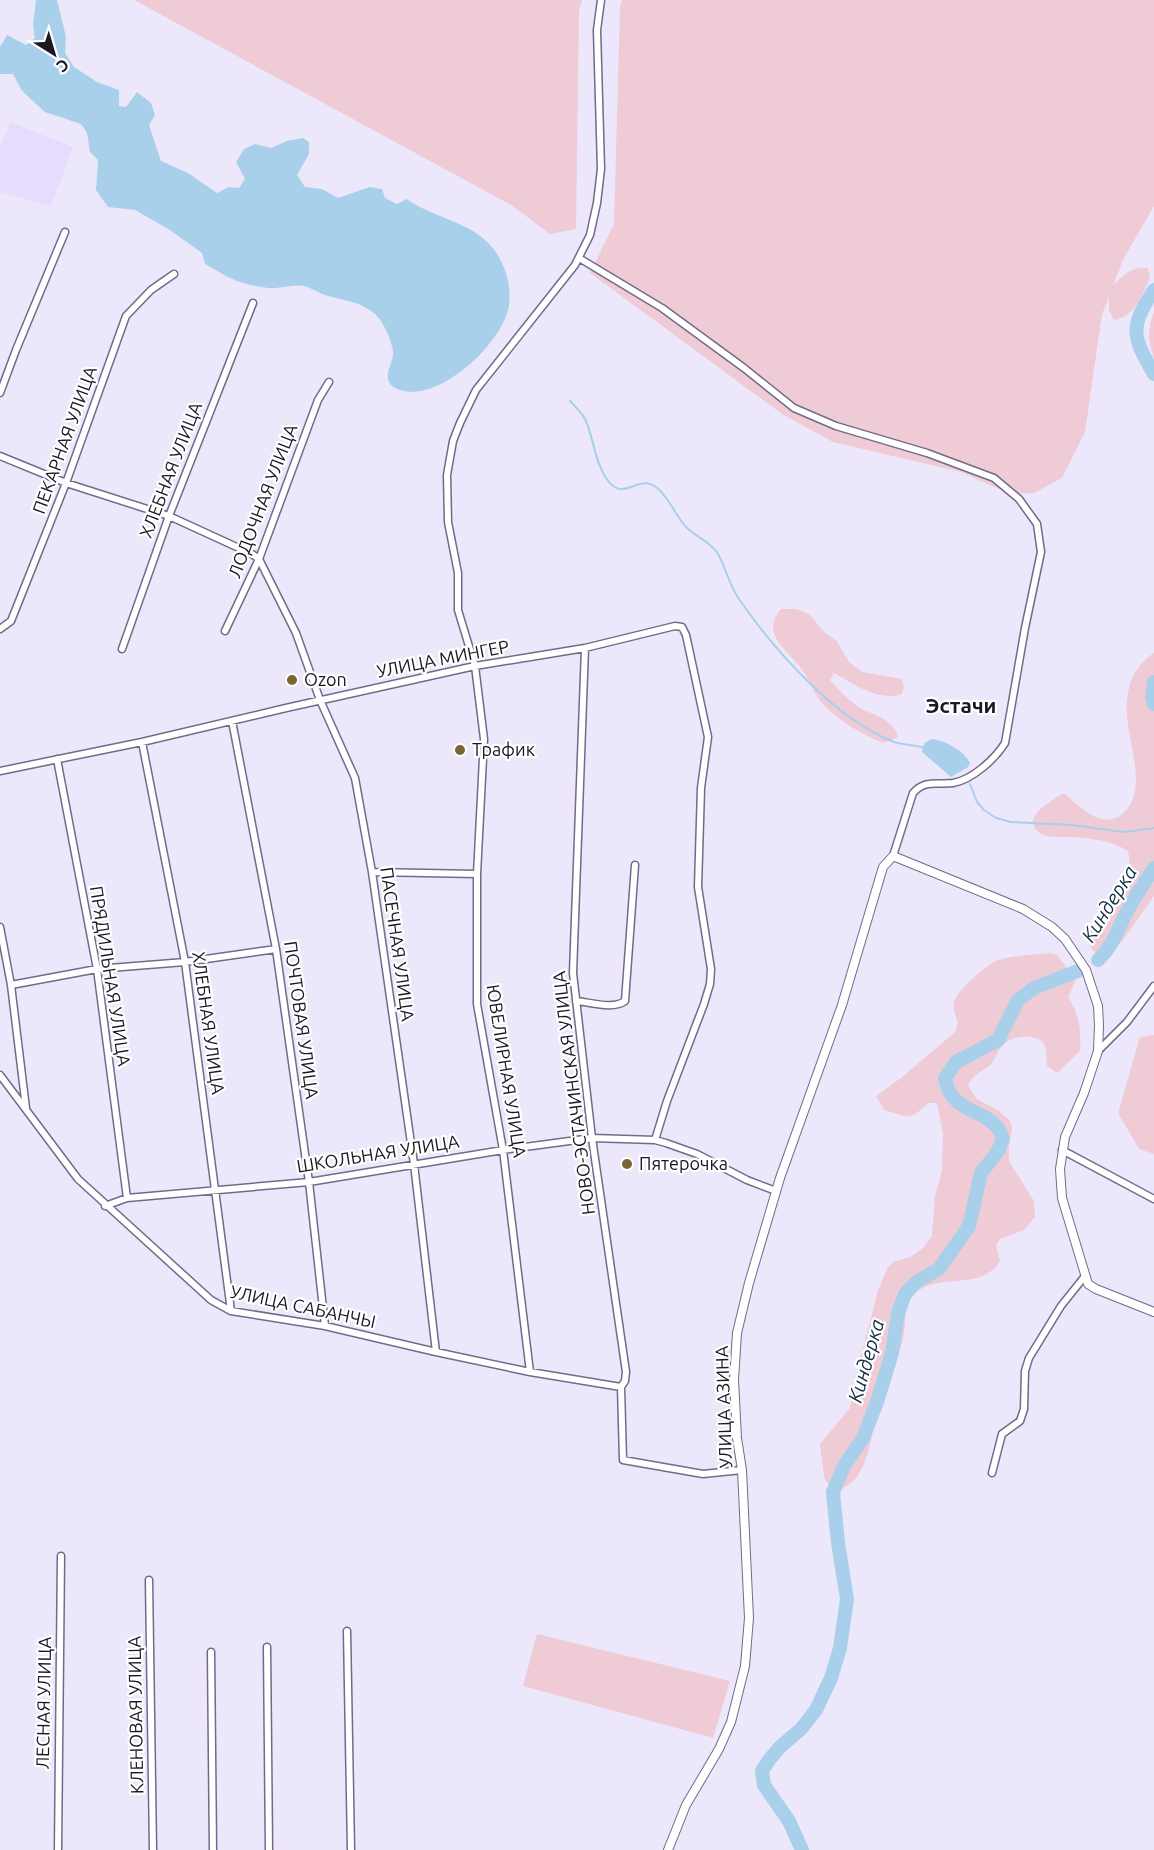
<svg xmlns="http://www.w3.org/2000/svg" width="1154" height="1850" viewBox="0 0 1154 1850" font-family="Ubuntu,sans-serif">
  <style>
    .built { fill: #e5dcfe }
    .green { fill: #efcbd6 }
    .water { fill: #a8d0eb }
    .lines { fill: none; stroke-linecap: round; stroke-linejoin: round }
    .stream { stroke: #a8d0eb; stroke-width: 2 }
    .river { stroke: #a8d0eb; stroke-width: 14 }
    .minor-casing { stroke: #736a89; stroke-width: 9 }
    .tertiary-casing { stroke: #736a89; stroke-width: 10 }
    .minor { stroke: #fff; stroke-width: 6 }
    .tertiary { stroke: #fff; stroke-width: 8 }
    .poi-dot { fill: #7a6635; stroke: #fff; stroke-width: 2 }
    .labels { text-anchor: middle; stroke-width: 4.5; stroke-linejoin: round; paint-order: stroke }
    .street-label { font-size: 18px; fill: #1b1723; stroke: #fff }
    .poi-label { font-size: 18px; fill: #1b1723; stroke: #fff; text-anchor: start }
    .water-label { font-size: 20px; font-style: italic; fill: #0f2f43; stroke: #fff }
    .quarter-label { font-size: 21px; font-weight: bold; fill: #1b1723; stroke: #fff }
  </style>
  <rect width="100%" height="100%" fill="#ede7fc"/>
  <path class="built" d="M10,122L73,147L51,206L0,192V149Z"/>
  <path class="green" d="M134,0H582L579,11L576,229L550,234L511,205Z
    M622,0H1154V206L1124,258L1113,285C1124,275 1131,266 1148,268L1150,278C1142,295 1135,317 1114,320L1109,311V297L1102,314L1085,432L1062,478L1034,493L1010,494L961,472L833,442L782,414L590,273L614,224L620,7Z
    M1154,311V358C1147,340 1148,328 1154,311Z
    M781,609H797L810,615L825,633L837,641L849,662L862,672L902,679L904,686L902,694C878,702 854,684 834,673L830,680C838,690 851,702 862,709C876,716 894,720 898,737L883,743C861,734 837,720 821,702C812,691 808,676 800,667C786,649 760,633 781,609Z
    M1154,653V896L1123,940L1115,948L1096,954C1090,948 1085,937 1089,928C1093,921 1101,917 1107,911C1124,893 1133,875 1128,851C1111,840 1088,838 1068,837C1060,837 1047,838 1040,833C1018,818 1054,799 1064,793C1078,805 1100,829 1120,816C1154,791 1122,734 1127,699C1129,679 1138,663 1154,653Z
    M1050,953L1057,955L1076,980L1068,997C1080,1017 1081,1028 1080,1051L1057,1073L1047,1066C1046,1059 1048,1049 1043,1043C1035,1033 1012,1036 1004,1044C998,1049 996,1058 991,1064C983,1072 972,1074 968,1086L977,1099L999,1111L1011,1122L1012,1130L1009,1145V1161L1034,1201L1035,1217L1024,1230L1000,1239L996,1245L1000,1261C984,1287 954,1277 930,1285C923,1287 915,1293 909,1297C904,1311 906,1325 903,1339C899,1358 886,1376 880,1395C872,1423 872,1491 831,1490L824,1477L820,1444L850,1408L856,1376L878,1290L888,1267L894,1262L910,1257L923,1248L932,1236L935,1196L942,1170L943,1134L937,1103H928C909,1122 909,1117 884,1110L876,1096L901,1078L955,1032L958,1024C956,1017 952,1008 954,1001C959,989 983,968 994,962C1011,955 1033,955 1050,953Z
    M1154,1035V1154L1139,1149L1118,1113L1140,1037Z
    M537,1634L730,1681L713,1738L523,1686Z"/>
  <path class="water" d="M36,0H57L66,37L65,53L74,67L97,82L119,90V106L126,107L137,92L151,103L155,115L149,125L161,161L188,173L217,193L229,187L239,188L245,179L236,162L244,149L255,144L271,148L287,141L303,138L309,142V154L297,175L305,187L322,189L338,198L370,187L382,189L385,198L397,204L407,199C433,218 469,221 490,245C504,260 512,285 509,305C504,342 440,403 400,390C376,382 395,363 393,351C391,340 384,322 375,314C360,301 344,301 325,295C318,293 312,288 304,286C292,284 280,289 268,288C259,287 246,284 237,281C226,277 215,269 205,264L202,253L170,230L135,210L108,207L96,190L98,160L90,152L87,133L81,124L45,112L22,91L13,74H0V47L7,35L26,45L35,38L33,25Z
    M933,739C947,742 962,749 970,763L968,767L951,777L922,752C922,745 925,741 933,739Z"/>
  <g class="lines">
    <path class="stream" d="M570,401C576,407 581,412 585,419C594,438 594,460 606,478C626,509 641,461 666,498C673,507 679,520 687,528C696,537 711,542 718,554C726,568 729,585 739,599C774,650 835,719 894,742C904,745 915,745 925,748
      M970,784L977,802L984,810L996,818L1011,822L1072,825L1124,832L1154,828"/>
    <path class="river" d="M1154,290C1129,328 1132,336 1154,374
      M1154,682L1152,696L1154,704
      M1098,960C1116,943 1117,928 1129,908C1136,894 1146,881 1154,868
      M802,1850L789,1821L764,1785L762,1771L769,1760L780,1747L801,1729L816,1710L831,1678L840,1648L847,1599L838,1543L833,1492L844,1466L863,1438L877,1402L892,1353L898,1313L905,1294L916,1282L939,1269L969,1226L981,1173L998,1151L1003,1139C994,1106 951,1118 945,1078L956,1062L998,1040L1018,1000L1034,988L1078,971"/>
    <g class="minor-casing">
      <path id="minor" d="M579,258L662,308L744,368L794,408L836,426L927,453L994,478L1019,499L1037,524L1041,552L1025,628L1005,743C995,759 972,780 953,783C936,785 926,779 913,793L893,856
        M0,393L16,350L65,232
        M0,456L66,483L169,516L252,554L259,559L296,633L320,700L355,778L372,872L414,1164L436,1352
        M0,629L11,621L66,483L126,316L151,290L174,274
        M225,631L259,559L318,400L329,382
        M585,648L573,973L592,1138L626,1372L625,1381L621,1387
        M122,649L169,516L253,303
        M232,721L276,949L309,1182L325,1326
        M142,742L185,962L231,1311
        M57,759L97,969L127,1198
        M0,771L142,742L286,708L475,666L585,648L675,626L682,627L686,635L708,737L701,788L698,887L711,969L710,984L704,1004L667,1101L655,1140
        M372,872L477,874
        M0,927L11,985L26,1108
        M11,985L97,969L185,962L276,949
        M576,1001C590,1002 613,1010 625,1001L635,865
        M1098,1051L1127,1022L1154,986
        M0,1075L78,1179L211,1300L231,1311L325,1326L436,1352L530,1372L621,1387
        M1062,1150L1154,1199
        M105,1206L127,1198L309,1182L503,1150L592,1138L655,1140L666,1143L697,1154L747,1180L776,1191
        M530,1372L503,1150L477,1004V874L484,739L475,666L458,610V573L448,522L447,475L453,441L460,423L476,390L575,265L590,235L597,203L601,169L597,30L601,0
        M621,1387L623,1460L703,1474L742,1470
        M992,1473L1002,1434L1020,1421L1024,1409L1025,1371L1029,1358L1061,1306L1085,1276
        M149,1580L153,1850
        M347,1631L351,1850
        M267,1647L269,1850
        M211,1652L213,1850
        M58,1850L61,1556"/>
    </g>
    <g class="tertiary-casing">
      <path id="tertiary" d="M668,1850L686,1805L719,1749L731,1722L745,1666L749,1618L742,1470L737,1438L734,1380L737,1333L749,1283L780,1178L842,1005L883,867L893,856L1023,909L1052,927L1065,939L1086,970L1098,1006L1099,1025L1098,1051L1084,1093L1065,1137L1060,1169L1062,1198L1088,1284L1096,1289L1154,1312"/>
    </g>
    <use href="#minor" class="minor"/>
    <use href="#tertiary" class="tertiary"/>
  </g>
  <g class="poi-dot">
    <circle cx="292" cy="680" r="6"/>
    <circle cx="460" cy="750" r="6"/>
    <circle cx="627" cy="1164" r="6"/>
  </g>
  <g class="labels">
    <g class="street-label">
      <text transform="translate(65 440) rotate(-70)" y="6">ПЕКАРНАЯ УЛИЦА</text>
      <text transform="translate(171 470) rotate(-69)" y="6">ХЛЕБНАЯ УЛИЦА</text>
      <text transform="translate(263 501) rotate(-69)" y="6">ЛОДОЧНАЯ УЛИЦА</text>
      <text transform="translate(443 659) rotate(-11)" y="6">УЛИЦА МИНГЕР</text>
      <text transform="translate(397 944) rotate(82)" y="6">ПАСЕЧНАЯ УЛИЦА</text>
      <text transform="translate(110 976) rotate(81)" y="6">ПРЯДИЛЬНАЯ УЛИЦА</text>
      <text transform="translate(301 1020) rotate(82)" y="6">ПОЧТОВАЯ УЛИЦА</text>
      <text transform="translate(208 1023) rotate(82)" y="6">ХЛЕБНАЯ УЛИЦА</text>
      <text transform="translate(506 1071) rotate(81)" y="6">ЮВЕЛИРНАЯ УЛИЦА</text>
      <text transform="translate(574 1093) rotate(-97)" y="6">НОВО-ЭСТАЧИНСКАЯ УЛИЦА</text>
      <text transform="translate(378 1154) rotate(-9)" y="6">ШКОЛЬНАЯ УЛИЦА</text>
      <text transform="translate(303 1307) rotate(12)" y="6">УЛИЦА САБАНЧЫ</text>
      <text transform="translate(724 1407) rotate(-92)" y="6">УЛИЦА АЗИНА</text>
      <text transform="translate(44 1703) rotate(-89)" y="6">ЛЕСНАЯ УЛИЦА</text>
      <text transform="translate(136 1715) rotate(-91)" y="6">КЛЕНОВАЯ УЛИЦА</text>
    </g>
    <g class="poi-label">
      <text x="304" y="686">Ozon</text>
      <text x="472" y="756">Трафик</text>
      <text x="639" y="1170">Пятерочка</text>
    </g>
    <g class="water-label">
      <text transform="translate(1109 904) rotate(-58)" y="7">Киндерка</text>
      <text transform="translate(866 1361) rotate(-74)" y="7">Киндерка</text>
    </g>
    <g class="quarter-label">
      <text x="961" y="713">Эстачи</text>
    </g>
  </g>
  <g transform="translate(54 54) rotate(143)" stroke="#ffffff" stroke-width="4.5" paint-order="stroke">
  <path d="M0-4.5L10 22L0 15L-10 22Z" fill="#1b1723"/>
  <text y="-9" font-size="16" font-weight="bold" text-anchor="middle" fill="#1b1723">С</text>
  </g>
</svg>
